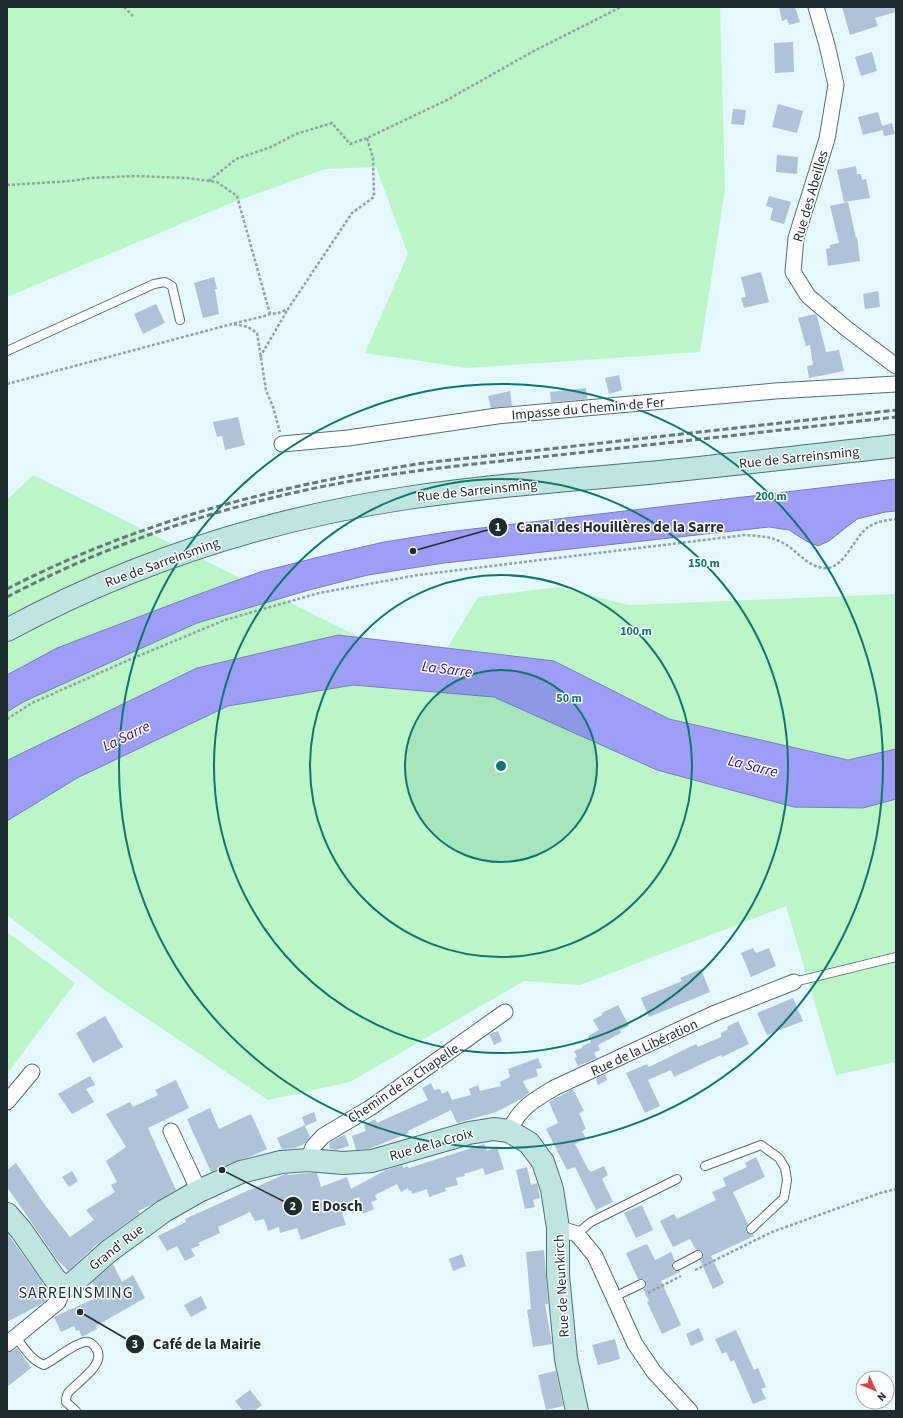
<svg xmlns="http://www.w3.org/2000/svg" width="903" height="1418" viewBox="0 0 903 1418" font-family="'Source Sans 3',sans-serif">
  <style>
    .green { fill: #bcf5c8 }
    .water { fill: #9f9ef7; stroke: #797cbb }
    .building { fill: #aec2d8 }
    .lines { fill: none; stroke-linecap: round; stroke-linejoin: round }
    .lane-casing { stroke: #516f78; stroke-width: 10 }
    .street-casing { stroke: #516f78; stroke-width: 17 }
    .secondary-casing { stroke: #516f78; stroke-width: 24 }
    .path { stroke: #92a3a8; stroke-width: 2.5; stroke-dasharray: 3 2; stroke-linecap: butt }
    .lane { stroke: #fff; stroke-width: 8 }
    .street { stroke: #fff; stroke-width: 15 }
    .secondary { stroke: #bfe5e1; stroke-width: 22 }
    .rail { stroke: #68787c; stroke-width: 3; stroke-dasharray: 6 3; stroke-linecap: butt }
    .ring { fill: none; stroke: #0f766e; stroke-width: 2 }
    .labels { text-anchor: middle; stroke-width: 3; stroke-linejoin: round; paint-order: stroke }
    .street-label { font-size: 14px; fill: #1f2c2f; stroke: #fff }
    .water-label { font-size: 15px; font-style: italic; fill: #2c137a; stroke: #fff }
    .quarter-label { font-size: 16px; letter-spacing: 1px; fill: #143139; stroke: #fff }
    .centre { fill: #0f766e; stroke: #fff; stroke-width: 2 }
    .ring-label { font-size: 12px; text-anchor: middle; font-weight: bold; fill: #0f766e; stroke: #fff; stroke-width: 3; stroke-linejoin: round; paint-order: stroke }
    .leader { fill: none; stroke: #1f2c2f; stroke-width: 1.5 }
    .callout-dot { fill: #1f2c2f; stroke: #fff; stroke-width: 1.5 }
    .mark-label { font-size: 12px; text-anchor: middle; font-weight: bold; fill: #fff }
    .callout-label { font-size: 15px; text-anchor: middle; font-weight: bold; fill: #1f2c2f; stroke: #fff; stroke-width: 3; stroke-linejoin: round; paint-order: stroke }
  </style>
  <rect width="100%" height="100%" fill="#e4f8fe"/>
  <path class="green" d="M7,7H720L725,189L700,352L468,368L365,353L408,254L376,167L325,169L226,205L7,297Z
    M33,475L432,673L478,597L559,587L629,605L896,594V1062L836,1075L786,906L580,985L524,981L350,1082L268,1100L106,991L7,915V500Z
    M7,932L75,983L7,1074Z"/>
  <path class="water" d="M896,479V511L885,512L857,519L829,541L818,546L806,541L789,530L769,527L444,563L368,575L309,590L197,623L23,702L7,712V675L57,648L191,597L260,572L315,558L384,542L447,532Z
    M338,635L554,661L669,719L848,760L896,749V799L863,808L794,807L657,770L494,697L353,685L228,706L77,778L7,821V761L10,759L197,668Z"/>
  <path class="building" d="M779,7H795L800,22L789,25L787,19L782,21Z
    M842,7H896V12L875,18L878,26L850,35Z
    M793,42L794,72L775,73L774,43Z
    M872,52L877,71L861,76L855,57Z
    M778,104L803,111L797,133L772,127Z
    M733,109L746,110L744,125L731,124Z
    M878,112L882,126L892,123L895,134L884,136L883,130L863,135L858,117Z
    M777,155L798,157L797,174L776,172Z
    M856,166L857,174H861L862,180L866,179L870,198L844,202L837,170Z
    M769,196L791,202L784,224L770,220L773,208L766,206Z
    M848,202L856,238L857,237L860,261L828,266L826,249L830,248V245L839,243L830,206Z
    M761,272L769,302L744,308L741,298L746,297L741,277Z
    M214,277L217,289H215L219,314L203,318L194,283Z
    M878,291L880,307L865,309L863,294Z
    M156,304L165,323L143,334L134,314Z
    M815,314L817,316L826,352L839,350L844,371L809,378L807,366L813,365L810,345L806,346L798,318Z
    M619,375L622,390L609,394L605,378Z
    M586,388L587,399L551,402L550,392Z
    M510,391L512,406L491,408L488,396Z
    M238,417L245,445L225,450L222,436L217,437L213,422Z
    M753,948L756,953L769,948L776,966L751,977L741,953Z
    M701,969L710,992L649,1017L641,998L682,981L680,978Z
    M793,998L803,1021L767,1035L757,1013Z
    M618,1005L629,1026L620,1030L621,1033L598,1045L600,1050L594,1053L597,1058L578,1066L574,1058L577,1057L574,1051L582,1048V1046L589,1043H591L588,1036L599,1030L593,1020L602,1015V1013Z
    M105,1016L123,1047L93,1063L76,1033Z
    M738,1021L749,1044L722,1057L721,1055L674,1077L671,1070L648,1080L660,1106L645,1113L626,1073L647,1064L649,1067L696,1044L698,1047L721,1037V1033L728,1029L727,1027Z
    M498,1031L502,1041L494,1045L489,1034Z
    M538,1058L542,1068L536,1069L538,1076L523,1081L529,1093L521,1099L496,1112L457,1123L451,1110L408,1131L409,1133L368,1149L356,1150L352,1136L366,1131L364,1125L375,1119L377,1123L428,1100L422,1088L431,1083L434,1090L440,1089L442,1094L448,1091L452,1100L471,1095L469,1089L478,1085L480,1091L501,1086L500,1082L510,1077L508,1069Z
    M605,1074L607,1080L598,1085L596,1079Z
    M90,1076L95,1085L86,1089L94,1102L72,1114L58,1094Z
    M176,1080L189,1108L148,1128L176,1190L151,1205L138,1211L140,1213L95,1246L68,1271L56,1258L7,1187V1170L16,1163L45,1205L70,1237L94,1220L86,1210L115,1192L111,1185L117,1182L106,1161L126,1147L106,1114L130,1102L133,1107L158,1095L155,1090Z
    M573,1089L584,1111L579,1113L586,1129L582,1131L586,1139L575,1144L589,1171L590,1170L591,1172L604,1166L608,1175L602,1179L613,1202L596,1210L575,1167L567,1170L546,1129L558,1123L549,1102Z
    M210,1108L219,1129L251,1114L267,1149L252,1156L236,1161L211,1172L187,1119Z
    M314,1112L317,1121L305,1126L310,1137L304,1144L295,1148L282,1149L277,1138L305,1125L302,1117Z
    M345,1135L349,1146L336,1150L330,1149L329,1143L338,1138Z
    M484,1144L487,1151L497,1147L504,1169L485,1175L483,1168L464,1174L465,1176L456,1178L458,1185L445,1188L446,1191L429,1197L427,1189L412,1194L411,1190L409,1191L408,1188L401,1192L397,1184L375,1195L377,1200L371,1202L374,1209L363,1214L359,1197L340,1206L346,1225L334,1228L301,1240L297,1228L280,1233L279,1227L268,1231L264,1219L255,1221L250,1212L218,1227L220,1233L198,1243L200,1245L191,1249L195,1256L185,1261L177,1246L167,1251L158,1236L186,1222L185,1219L285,1174H287L288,1175L308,1173H317L321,1187L347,1177L351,1189L386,1170L402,1165L403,1168L408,1166L409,1168Z
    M756,1157L765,1177L733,1192L748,1224L746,1227V1231L749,1234H753L754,1236L711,1256L724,1283L713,1289L700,1260L703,1256V1252L699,1250H696L690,1239L673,1247L660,1221L674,1214L677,1219L716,1200L712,1192L726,1186L723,1178L747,1167L745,1163Z
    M527,1167L531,1185L537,1183L540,1198L533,1200L535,1207L525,1209L516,1170Z
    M72,1171L78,1181L69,1187L62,1177Z
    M642,1205L653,1230L636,1238L624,1213Z
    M7,1233L41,1280L49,1298L43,1303L7,1322Z
    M647,1244L655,1260L671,1252L675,1261L672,1263V1268L674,1271H680V1272L661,1281L681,1325L662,1334L647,1302L649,1301L643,1289L646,1287V1282L644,1279H638L626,1253Z
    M544,1250L548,1304H545L552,1344L533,1347L527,1310L531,1309L526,1252Z
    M462,1254L466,1266L453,1271L449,1259Z
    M113,1264L122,1282L133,1275L145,1298L96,1326L97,1329L82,1337L79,1330L76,1331L74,1326L61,1332L54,1317L100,1296L92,1282Z
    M201,1296L207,1308L191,1317L184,1305Z
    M699,1328L704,1340L691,1346L686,1334Z
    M736,1330L754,1370L758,1368L766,1387L761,1389L766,1399L753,1404L734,1360L731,1362L726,1352L722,1354L715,1339Z
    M615,1339L620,1359L598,1365L592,1345Z
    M17,1348L31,1368L7,1387V1353L12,1351Z
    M556,1371L563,1406L546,1410L538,1375Z
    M250,1390L262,1405L254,1411H243L235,1401Z"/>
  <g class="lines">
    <g class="lane-casing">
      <path id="lane" d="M7,351L154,284L165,282L172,286L180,320
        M794,982L896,957
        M705,1166L761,1145L779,1158L785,1168L787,1180L784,1198L751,1229
        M577,1234L591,1222L677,1179
        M677,1266L698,1255
        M614,1297L641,1284
        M16,1337C24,1348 31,1360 44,1365C56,1359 73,1344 85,1342C89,1341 93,1344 95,1347C109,1363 77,1382 68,1393C66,1396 66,1399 66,1402L76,1411"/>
    </g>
    <g class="street-casing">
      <path id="street" d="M816,7L827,45L836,85L827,139L796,238L793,272L808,296L847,329L896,366
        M282,444L348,438L497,416L775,391L896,384
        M7,1102L32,1072
        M171,1131L199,1191
        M509,1131C520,1108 532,1101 554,1088L713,1014L794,982
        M308,1160L313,1147L323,1136L370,1108L505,1012
        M558,1228L577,1234L595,1256L635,1344L654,1372L690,1411
        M7,1344L58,1302L64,1287"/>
    </g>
    <g class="secondary-casing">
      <path id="secondary" d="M7,630C131,563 268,519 407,498C487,486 568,480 649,473C731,465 814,455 896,446
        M7,1214L21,1230L55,1279L64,1287L73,1283L109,1251L164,1211L199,1191L241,1172L281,1162L308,1160L343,1163L372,1161L469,1133L494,1129L509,1131L529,1143L543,1162L552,1189L558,1228V1275L566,1359L577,1411"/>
    </g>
    <path class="path" d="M124,7L133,16
      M209,181L236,159L271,147L296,134L332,123L350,144L367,138
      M7,185L71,181L90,178L135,176L187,178L217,182L237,196L270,314
      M234,324L248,327L257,333L266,390L273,407L280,432
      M260,357L288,309
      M7,384L232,324L264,316L270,314L278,313L288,309L352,213L374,197L373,158L367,138L447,100L532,52L621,7
      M7,719L32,703L131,659L225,620L319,593L418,575L745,535C758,536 770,536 781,542C797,549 807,568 826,568C844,568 854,538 867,528C874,522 887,520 896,519
      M695,1270L772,1232L880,1193L896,1189
      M648,1293L681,1276"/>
    <use href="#lane" class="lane"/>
    <use href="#street" class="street"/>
    <use href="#secondary" class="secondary"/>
    <path class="rail" d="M7,589C139,521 278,485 424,463L896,410
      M7,597C117,539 240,500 363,479C434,467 505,461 577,453C683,441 790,429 896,417"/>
  </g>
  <circle cx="501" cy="766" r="96" fill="#0f766e" fill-opacity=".12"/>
  <g class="ring">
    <circle cx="501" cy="766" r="96"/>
    <circle cx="501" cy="766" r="191"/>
    <circle cx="501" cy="766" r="287"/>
    <circle cx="501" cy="766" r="382"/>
  </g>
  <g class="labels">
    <g class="street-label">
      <text transform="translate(810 196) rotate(-74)" y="5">Rue des Abeilles</text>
      <text transform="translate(588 408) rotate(-5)" y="5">Impasse du Chemin de Fer</text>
      <text transform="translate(799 457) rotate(-6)" y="5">Rue de Sarreinsming</text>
      <text transform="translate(477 490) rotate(-6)" y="5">Rue de Sarreinsming</text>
      <text transform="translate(162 562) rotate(-20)" y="5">Rue de Sarreinsming</text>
      <text transform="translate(644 1047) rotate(-25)" y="5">Rue de la Libération</text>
      <text transform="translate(403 1083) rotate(-34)" y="5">Chemin de la Chapelle</text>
      <text transform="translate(431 1144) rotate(-16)" y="5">Rue de la Croix</text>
      <text transform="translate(116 1247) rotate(-38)" y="5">Grand' Rue</text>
      <text transform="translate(561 1286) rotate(-93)" y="5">Rue de Neunkirch</text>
    </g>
    <g class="water-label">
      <text transform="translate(447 669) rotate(7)" y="5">La Sarre</text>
      <text transform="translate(126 736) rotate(-26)" y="5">La Sarre</text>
      <text transform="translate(753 766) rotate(14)" y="5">La Sarre</text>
    </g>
    <g class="quarter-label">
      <text x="76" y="1298">SARREINSMING</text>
    </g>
  </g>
  <circle cx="501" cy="766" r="6" class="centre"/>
  <g class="ring-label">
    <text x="771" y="500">200 m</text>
    <text x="704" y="567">150 m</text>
    <text x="636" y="635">100 m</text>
    <text x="569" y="702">50 m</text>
  </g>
  <path class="leader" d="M413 551L498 527M222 1170L293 1206M80 1312L135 1344"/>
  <g class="callout-dot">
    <circle cx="413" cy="551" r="4"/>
    <circle cx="222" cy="1170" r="4"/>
    <circle cx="80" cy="1312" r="4"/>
    <circle cx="498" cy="527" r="10"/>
    <circle cx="293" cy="1206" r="10"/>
    <circle cx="135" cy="1344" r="10"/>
  </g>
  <g class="mark-label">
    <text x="498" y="531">1</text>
    <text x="293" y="1210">2</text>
    <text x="135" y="1348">3</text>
  </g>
  <g class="callout-label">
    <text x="620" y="532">Canal des Houillères de la Sarre</text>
    <text x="337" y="1211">E Dosch</text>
    <text x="207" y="1349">Café de la Mairie</text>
  </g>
  <rect width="903" height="1418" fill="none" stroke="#1f2c2f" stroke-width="16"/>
  <g transform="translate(875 1390) rotate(134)"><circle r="19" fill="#ffffff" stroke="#a5abac"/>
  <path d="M0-3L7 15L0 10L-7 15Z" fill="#d6464b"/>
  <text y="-6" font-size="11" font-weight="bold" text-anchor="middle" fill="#1f2c2f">N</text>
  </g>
</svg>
